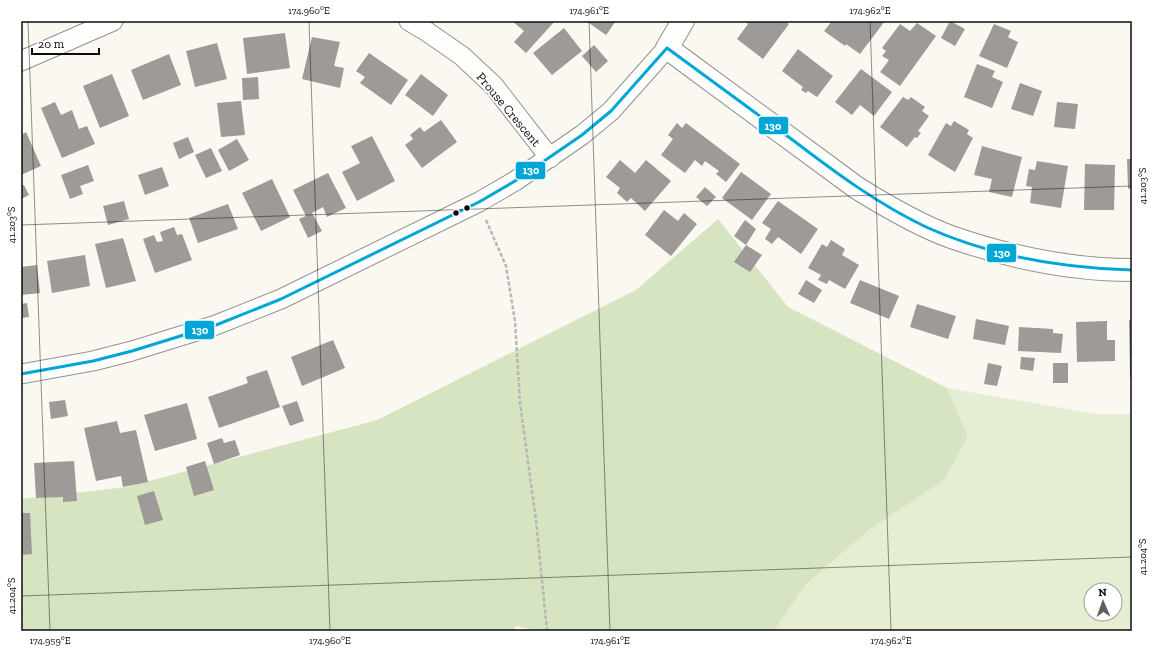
<svg xmlns="http://www.w3.org/2000/svg" width="1153" height="652" viewBox="0 0 1153 652" font-family="'Zilla Slab',serif">
  <style>
    .green { fill: #e5eed3; fill-rule: evenodd }
    .forest { fill: #d6e4c1 }
    .building { fill: #9d9a97 }
    .lines { fill: none; stroke-linecap: round; stroke-linejoin: round }
    .minor-casing { stroke: #93928f; stroke-width: 21 }
    .tertiary-casing { stroke: #93928f; stroke-width: 24 }
    .path { stroke: #b7b7b6; stroke-width: 2.5; stroke-dasharray: 4 2; stroke-linecap: butt }
    .minor { stroke: #fefefd; stroke-width: 19 }
    .tertiary { stroke: #fefefd; stroke-width: 22 }
    .bus-1-casing { stroke: #fff; stroke-width: 6 }
    .bus-1 { stroke: #00a6d6; stroke-width: 3 }
    .ticks { fill: none; stroke: #0c0c0c; stroke-width: 1; stroke-opacity: 0.45 }
    .bus-dot { fill: #0c0c0c; stroke: #fff; stroke-width: 1.5 }
    .labels { text-anchor: middle; stroke-width: 4; stroke-linejoin: round; paint-order: stroke }
    .street-label { font-size: 13px; fill: #0c0c0c; stroke: #fff }
    .line-badge { stroke: #fff; stroke-width: 1.5 }
    .badge-label { font-size: 11px; text-anchor: middle; font-weight: bold; fill: #fff }
    .neatline { fill: none; stroke: #0c0c0c; stroke-width: 1.5 }
    .ticks-label { font-size: 10px; text-anchor: middle; fill: #0c0c0c }
  </style>
  <rect width="100%" height="100%" fill="#faf8f1"/>
  <path class="green" d="M947,388L1096,414H1132V631H774L805,585L870,529L968,436ZM1091,590H1115V614H1091Z"/>
  <path class="forest" d="M718,219L788,307L947,388L968,436L944,480L870,529L805,585L774,631H537L517,626L511,631H21V499L127,487L377,420L636,290Z"/>
  <path class="building" d="M512,21H555L526,53L514,42L524,31Z
    M586,21H616L606,35Z
    M747,21H785L789,24L763,59L737,39L748,24L746,22Z
    M832,21H885L860,54L846,44L845,46L824,31Z
    M950,21L965,29L955,46L941,38Z
    M917,23L936,36L900,86L880,72L889,60L882,56L886,51L882,48L900,24L910,31Z
    M994,24L1011,31L1008,37L1018,42L1007,68L979,56Z
    M564,28L582,51L552,75L533,53Z
    M285,33L290,68L247,74L243,38Z
    M312,37L340,42L334,66L344,68L340,88L302,79Z
    M217,43L227,79L195,87L186,51Z
    M594,45L608,61L596,72L582,56Z
    M798,49L833,76L817,97L808,91L806,93L801,90L803,87L782,71Z
    M369,53L408,80L391,105L360,83L365,77L356,71Z
    M169,54L181,85L143,100L131,70Z
    M977,64L995,71L992,77L1003,82L992,108L964,97Z
    M861,69L892,92L874,116L860,105L852,115L835,102Z
    M112,74L129,116L100,128L83,86Z
    M421,74L448,95L433,116L405,95Z
    M258,77L259,99L243,100L242,78Z
    M1020,83L1042,91L1033,116L1011,109Z
    M903,97L908,100L911,97L925,107L922,111L929,116L918,131L921,133L917,138L915,137L907,147L880,127Z
    M241,101L245,135L221,137L217,103Z
    M55,102L61,115L72,110L79,129L87,126L95,144L62,158L41,108Z
    M1057,102L1078,104L1075,129L1054,127Z
    M441,120L457,142L422,168L405,145L413,139L410,135L420,127L424,132Z
    M954,121L969,130L967,134L973,138L955,172L928,155L946,123L951,126Z
    M677,123L682,128L686,123L740,164L726,182L716,174L719,171L705,161L702,166L695,160L685,173L661,155L673,139L668,135Z
    M26,132L41,166L21,175V135Z
    M372,136L395,181L357,201L342,172L360,163L351,146Z
    M188,137L194,152L179,159L173,143Z
    M237,139L249,160L229,171L218,150Z
    M982,146L1022,157L1012,197L989,192L992,179L974,175Z
    M211,148L222,171L206,178L195,155Z
    M1127,159H1132V188L1128,189Z
    M620,160L635,173L646,160L671,181L645,211L631,198L627,202L617,193L620,188L606,177Z
    M1037,161L1068,166L1061,208L1030,203L1032,187L1026,186L1029,169L1035,170Z
    M1085,164L1115,165L1114,210H1084Z
    M88,165L94,181L80,186L83,194L70,199L61,175Z
    M162,167L169,186L145,195L138,175Z
    M741,172L771,194L752,220L722,198Z
    M328,173L346,208L327,217L323,207L312,213L322,231L308,238L299,219L306,216L293,190Z
    M272,179L290,217L261,231L242,193Z
    M24,185L29,195L21,199V186Z
    M705,187L716,197L707,206L696,197Z
    M124,201L129,219L108,225L103,206Z
    M778,201L818,229L801,254L778,237L772,244L765,239L771,229L762,223Z
    M228,204L238,229L198,243L189,218Z
    M664,210L678,221L684,213L697,224L671,256L645,235Z
    M745,220L756,229L746,245L734,236Z
    M174,227L177,235L182,234L192,260L155,273L143,239L154,235L157,242L163,241L160,232Z
    M123,238L136,281L106,288L95,244Z
    M831,240L845,249L842,255L859,265L845,289L829,280L827,284L818,280L821,275L808,268L822,244L827,247Z
    M746,245L762,255L750,272L734,262Z
    M85,255L90,286L52,293L47,261Z
    M37,265L40,293L21,295V267Z
    M806,280L822,290L814,303L798,294Z
    M860,280L899,296L889,319L850,303Z
    M27,303L29,317L21,318V304Z
    M917,304L956,316L948,339L910,327Z
    M976,319L1009,326L1005,345L973,339Z
    M1129,320H1132V377H1130Z
    M1107,321V340H1115V361L1077,362L1076,322Z
    M1019,327L1053,329V333L1063,334L1061,353L1018,351Z
    M333,340L345,368L302,386L291,357Z
    M1021,357L1035,358L1033,371L1020,369Z
    M988,363L1002,366L997,386L984,384Z
    M1053,363H1068V383H1053Z
    M267,370L280,407L219,428L208,397L248,383L246,377Z
    M65,400L68,416L51,419L49,402Z
    M297,401L304,421L290,426L282,406Z
    M187,403L197,439L155,451L144,415Z
    M117,421L120,433L136,430L148,482L123,487L121,476L96,481L84,428Z
    M222,438L224,443L235,440L240,455L214,464L207,443Z
    M74,461L77,501L63,502V497L36,498L34,463Z
    M205,461L214,490L194,496L186,467Z
    M154,491L163,520L145,525L137,496Z
    M21,513H30L32,554L21,555Z"/>
  <g class="lines">
    <g class="minor-casing">
      <path id="minor" d="M409,21L426,31L462,56L494,86L550,158
        M21,61L113,21
        M21,374L93,361L132,351L216,325L281,299L479,202L515,181L582,135L611,111L667,48"/>
    </g>
    <g class="tertiary-casing">
      <path id="tertiary" d="M683,21L667,48L857,188C886,206 918,225 951,237C1009,257 1070,270 1132,270"/>
    </g>
    <path class="path" d="M486,220L506,266L515,321L520,403L536,520L547,631"/>
    <use href="#minor" class="minor"/>
    <use href="#tertiary" class="tertiary"/>
    <g class="bus-1-casing">
      <path id="bus-1" d="M667,48C709,79 752,110 794,141C836,173 878,204 926,227C990,256 1062,268 1132,270
        M21,374L93,361L132,351L216,325L281,299L479,202L515,181L582,135L611,111L667,48"/>
    </g>
    <use href="#bus-1" class="bus-1"/>
  </g>
  <path class="ticks" d="M28,21L50,631M309,21L330,631M589,21L610,631M870,21L891,631M21,225L1132,186M21,596L1132,557"/>
  <g class="bus-dot">
    <circle cx="467" cy="208" r="3.5"/>
    <circle cx="456" cy="213" r="3.5"/>
  </g>
  <g class="labels">
    <g class="street-label">
      <text transform="translate(509 109) rotate(50)" y="5">Prouse Crescent</text>
    </g>
  </g>
  <g class="line-badge">
    <rect x="758" y="116" width="31" height="19" rx="4" fill="#00a6d6"/>
    <rect x="515" y="161" width="31" height="19" rx="4" fill="#00a6d6"/>
    <rect x="986" y="243" width="31" height="20" rx="4" fill="#00a6d6"/>
    <rect x="184" y="320" width="31" height="20" rx="4" fill="#00a6d6"/>
  </g>
  <g class="badge-label">
    <text x="773" y="130">130</text>
    <text x="531" y="174">130</text>
    <text x="1002" y="257">130</text>
    <text x="200" y="334">130</text>
  </g>
  <rect width="1153" height="652" fill="none" stroke="#ffffff" stroke-width="44"/>
  <g transform="translate(1103 602) rotate(358)"><circle r="19" fill="#ffffff" stroke="#9e9e9e"/>
  <path d="M0-3L7 15L0 10L-7 15Z" fill="#5f5f5c"/>
  <text y="-6" font-size="11" font-weight="bold" text-anchor="middle" fill="#0c0c0c">N</text>
  </g>
  <path d="M32 48v6h67v-6" fill="none" stroke="#0c0c0c" stroke-width="2"/>
  <text x="38" y="48" font-size="12" fill="#0c0c0c" stroke="#ffffff" stroke-width="3" paint-order="stroke">20 m</text>
  <rect x="22" y="22" width="1109" height="608" class="neatline"/>
  <g class="ticks-label">
    <text x="309" y="14">174.960°E</text>
    <text x="589" y="14">174.961°E</text>
    <text x="870" y="14">174.962°E</text>
    <text transform="translate(1142 186) rotate(-90)" y="4">41.203°S</text>
    <text transform="translate(11 225) rotate(-90)" y="4">41.203°S</text>
    <text transform="translate(1142 557) rotate(-90)" y="4">41.204°S</text>
    <text transform="translate(11 596) rotate(-90)" y="4">41.204°S</text>
    <text x="50" y="644">174.959°E</text>
    <text x="330" y="644">174.960°E</text>
    <text x="610" y="644">174.961°E</text>
    <text x="891" y="644">174.962°E</text>
  </g>
</svg>
